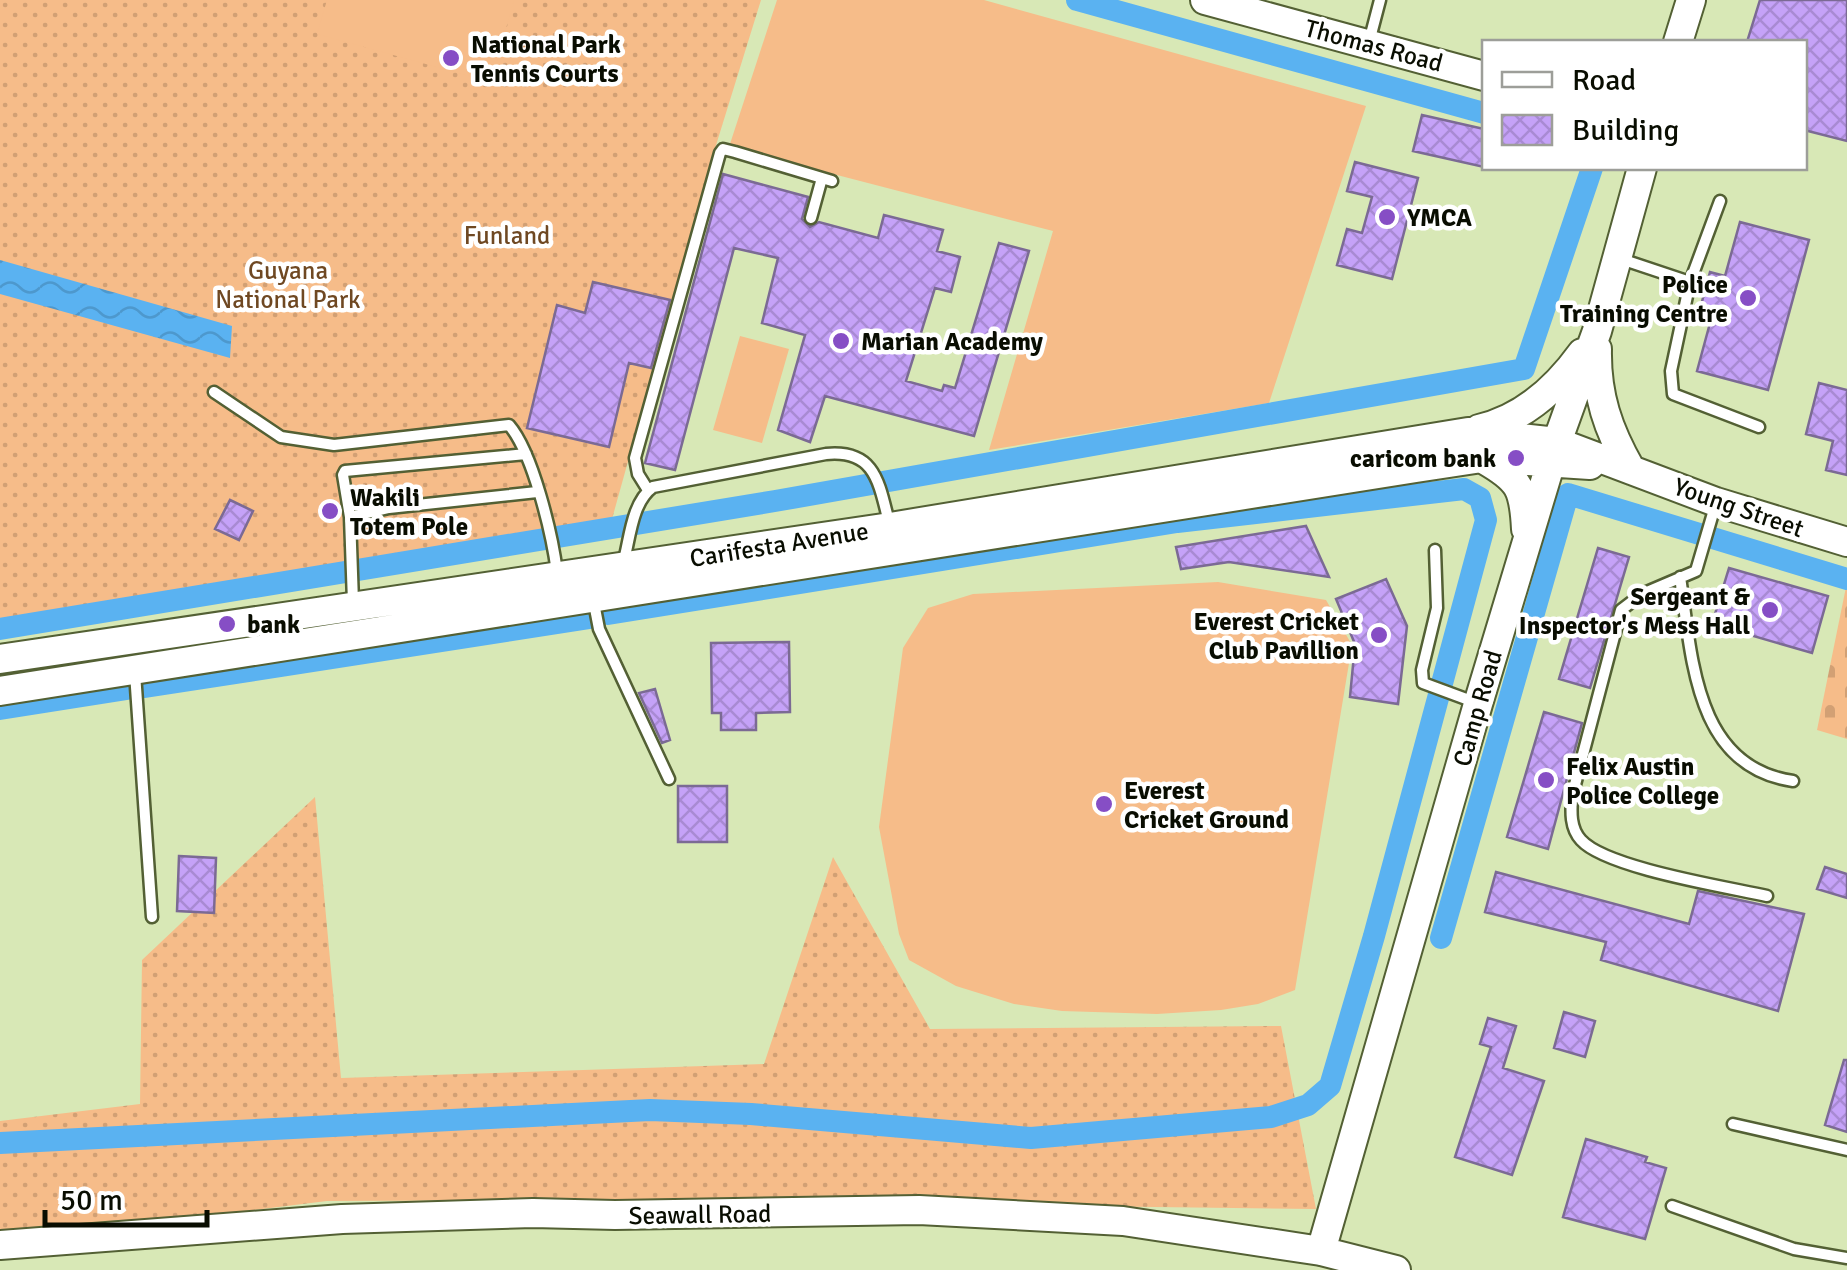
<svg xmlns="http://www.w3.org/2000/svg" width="1847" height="1270" viewBox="0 0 1847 1270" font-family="Signika,sans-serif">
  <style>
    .grass { fill: url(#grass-dots) }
    .cemetery { fill: url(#cemetery-stones) }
    .garden { fill: #f6bc89 }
    .water { fill: url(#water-waves) }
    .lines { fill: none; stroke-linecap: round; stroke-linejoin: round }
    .canal { stroke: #5ab2f1; stroke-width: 22 }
    .building { fill: url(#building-cross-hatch); stroke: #7b6a94; stroke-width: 2.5 }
    .lane-casing { stroke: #536034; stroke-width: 15 }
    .secondary-casing { stroke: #536034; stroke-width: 32 }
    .lane { stroke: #fff; stroke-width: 10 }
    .secondary { stroke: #fff; stroke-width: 28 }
    .poi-dot { fill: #864ec5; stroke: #fff; stroke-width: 4 }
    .labels { text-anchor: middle; stroke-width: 9; stroke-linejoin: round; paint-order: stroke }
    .poi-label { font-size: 25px; font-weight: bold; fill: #090d01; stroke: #fff; text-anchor: start }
    .street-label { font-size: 25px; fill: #090d01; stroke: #fff }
    .park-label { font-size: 25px; fill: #6f4822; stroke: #fff }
  </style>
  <defs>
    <pattern id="grass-dots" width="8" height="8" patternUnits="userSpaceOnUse" patternTransform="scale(2.5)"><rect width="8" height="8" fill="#f6bc89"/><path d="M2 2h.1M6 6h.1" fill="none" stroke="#d2a074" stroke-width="1.8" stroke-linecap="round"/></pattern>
    <pattern id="cemetery-stones" width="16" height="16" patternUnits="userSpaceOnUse" patternTransform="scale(2.5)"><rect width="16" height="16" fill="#f6bc89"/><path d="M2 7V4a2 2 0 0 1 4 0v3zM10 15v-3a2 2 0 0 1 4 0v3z" fill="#d2a074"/></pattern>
    <pattern id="water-waves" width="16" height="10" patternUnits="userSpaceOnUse" patternTransform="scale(2.5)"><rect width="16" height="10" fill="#5ab2f1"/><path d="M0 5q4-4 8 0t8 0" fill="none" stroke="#4d98cd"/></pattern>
    <pattern id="building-cross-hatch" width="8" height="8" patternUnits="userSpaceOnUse" patternTransform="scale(2.5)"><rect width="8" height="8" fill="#c5a2f8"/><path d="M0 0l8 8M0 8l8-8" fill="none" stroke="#a88ad3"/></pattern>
  </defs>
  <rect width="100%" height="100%" fill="#d8e8b6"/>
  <path class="grass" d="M0,0H761L717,142L612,519L0,621Z
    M315,797L341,1078L764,1064L833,857L930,1029L1281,1026L1316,1209L619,1200L327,1201L0,1241V1121L140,1104L142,960Z"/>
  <path class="cemetery" d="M1846,587H1847V739L1817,730Z"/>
  <path class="garden" d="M327,0H514L491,82L317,34Z
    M777,0H984L1366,106L1269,403L989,450L1053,231L729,147Z
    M740,336L789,349L762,443L713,430Z
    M1218,582L1326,600L1352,645L1295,990L1258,1004L1221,1010L1157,1014L1062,1011L1014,1004L956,986L909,960L899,934L879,827L903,648L928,608L973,594Z"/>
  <path class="water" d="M0,260L232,326L230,358L0,294Z"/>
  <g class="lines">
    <path class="canal" d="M1077,0L1484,113
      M0,629L775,501L1524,369L1592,168
      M145,687L590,618
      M0,709L127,689
      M1441,938L1568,494L1847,579
      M0,1143L650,1110L751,1114L1031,1138L1271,1117L1308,1105L1330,1086L1374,936L1486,520L1480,498L1464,489L1177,522L608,614"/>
  </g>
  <path class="building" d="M1760,0H1847V141L1804,130V42H1747Z
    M1422,115L1484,129V167L1413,151Z
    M1355,162L1418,178L1392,279L1337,265L1347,229L1362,233L1372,197L1347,191Z
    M723,174L808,197L802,219L810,227L819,222L878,238L884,215L943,230L937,251L960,257L951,292L935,288L906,381L942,391L944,385L955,388L999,243L1029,251L974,436L825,396L810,442L778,430L805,335L762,323L778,258L734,248L675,470L645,463Z
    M1740,222L1809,240L1768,390L1697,371L1710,323L1697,320L1710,272L1725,276Z
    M593,282L670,300L651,368L629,363L609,447L527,428L557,305L585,313Z
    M1819,383L1847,390V475L1826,470L1833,441L1806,434Z
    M230,500L253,511L239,540L215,529Z
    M1306,526L1329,577L1229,562L1181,569L1176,547Z
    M1598,548L1629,557L1590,688L1559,679Z
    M1729,568L1828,596L1812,653L1712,624Z
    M1386,579L1407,626L1398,704L1350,697L1355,644L1336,599Z
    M789,642L790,712L756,713V730H721V713H712L711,643Z
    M655,689L670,740L662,743L639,693Z
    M1544,712L1582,723L1548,849L1507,837Z
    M678,786H727V842H678Z
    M179,856L216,858L214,913L177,911Z
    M1825,867L1847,874V898L1817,889Z
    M1496,872L1689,924L1698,891L1804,914L1778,1011L1601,960L1606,942L1485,912Z
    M1564,1012L1595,1021L1585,1057L1554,1048Z
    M1488,1018L1516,1026L1503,1068L1544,1081L1512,1175L1455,1157L1491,1047L1480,1044Z
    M1844,1060H1847V1132L1825,1125Z
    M1586,1139L1647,1157L1645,1162L1666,1168L1645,1239L1563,1217Z"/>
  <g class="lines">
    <g class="lane-casing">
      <path id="lane" d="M1369,42L1380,0
        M811,218L822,178
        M1618,258L1690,282L1671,371L1673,394L1759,427
        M1690,282L1720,201
        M214,392L281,437L334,445L509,425C533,453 552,534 557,572
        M648,490L638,474L635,458L720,153L723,149L735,152L832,181
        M1716,503L1696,571L1642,594L1621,610L1572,796C1571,812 1570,828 1581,840C1606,868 1727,887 1767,896
        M350,517L343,475L345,471L526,454
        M1435,550L1437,608L1422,670L1423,683L1477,703
        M623,564C630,540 631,503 653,487L826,454C877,449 879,485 890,526
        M1680,577C1692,656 1694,767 1793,781
        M593,598L599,629L669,779
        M353,602L350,517L389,508L537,492
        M135,673L152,917
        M1733,1124L1847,1150
        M1672,1206L1794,1249L1847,1258"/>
    </g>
    <g class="secondary-casing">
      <path id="secondary" d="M1205,0L1484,76
        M1678,42L1691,0
        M1597,349C1596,395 1608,430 1631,470
        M1479,429C1523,419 1556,389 1582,353
        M1485,460C1520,480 1524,489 1526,529
        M0,659L890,527L1468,432L1557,442L1716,502L1847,542
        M0,691L1416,468L1482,458L1590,465
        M0,1245L342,1219L533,1213L615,1215L919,1210L1123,1221L1321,1251L1396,1270
        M1321,1251L1478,704L1557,442L1597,331L1642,168"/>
    </g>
    <use href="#lane" class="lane"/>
    <use href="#secondary" class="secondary"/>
  </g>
  <g class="poi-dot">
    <circle cx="451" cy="58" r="10"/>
    <circle cx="1387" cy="217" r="10"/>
    <circle cx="1748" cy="298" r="10"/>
    <circle cx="841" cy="341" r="10"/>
    <circle cx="1516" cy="458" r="10"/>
    <circle cx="330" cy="511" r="10"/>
    <circle cx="1770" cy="610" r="10"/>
    <circle cx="227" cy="624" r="10"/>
    <circle cx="1379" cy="635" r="10"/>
    <circle cx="1546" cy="780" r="10"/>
    <circle cx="1104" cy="804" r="10"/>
  </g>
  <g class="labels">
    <g class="poi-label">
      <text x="471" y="53">National Park<tspan x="471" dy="29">Tennis Courts</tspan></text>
      <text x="1407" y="226">YMCA</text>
      <text x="1728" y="293" text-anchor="end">Police<tspan x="1728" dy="29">Training Centre</tspan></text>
      <text x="861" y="350">Marian Academy</text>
      <text x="1496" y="467" text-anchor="end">caricom bank</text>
      <text x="350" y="506">Wakili<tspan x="350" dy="29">Totem Pole</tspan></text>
      <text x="1750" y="605" text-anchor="end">Sergeant &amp;<tspan x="1750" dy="29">Inspector's Mess Hall</tspan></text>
      <text x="1359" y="630" text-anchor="end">Everest Cricket<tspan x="1359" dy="29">Club Pavillion</tspan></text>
      <text x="247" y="633">bank</text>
      <text x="1566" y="775">Felix Austin<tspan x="1566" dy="29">Police College</tspan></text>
      <text x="1124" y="799">Everest<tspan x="1124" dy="29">Cricket Ground</tspan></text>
    </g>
    <g class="street-label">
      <text transform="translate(1374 45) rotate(15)" y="9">Thomas Road</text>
      <text transform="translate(1739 507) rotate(19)" y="9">Young Street</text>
      <text transform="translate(779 544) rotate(-9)" y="9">Carifesta Avenue</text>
      <text transform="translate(1477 708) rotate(-74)" y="9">Camp Road</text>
      <text transform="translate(700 1214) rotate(-1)" y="9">Seawall Road</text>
    </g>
    <g class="park-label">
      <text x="507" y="244">Funland</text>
      <text x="288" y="279">Guyana<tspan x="288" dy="29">National Park</tspan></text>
    </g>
  </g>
  <rect x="1482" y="40" width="325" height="130" fill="#ffffff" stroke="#9d9e99" stroke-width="2.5"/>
  <rect x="1502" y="72" width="50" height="15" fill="#ffffff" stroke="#9d9e99" stroke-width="2.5"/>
  <text x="1572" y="90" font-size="30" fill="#090d01">Road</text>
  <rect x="1502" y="115" width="50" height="30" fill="url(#building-cross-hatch)" stroke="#9d9e99" stroke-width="2.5"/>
  <text x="1572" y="140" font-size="30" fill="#090d01">Building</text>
  <path d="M45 1210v15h162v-15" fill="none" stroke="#090d01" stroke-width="5"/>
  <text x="60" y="1210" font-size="30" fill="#090d01" stroke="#ffffff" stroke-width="8" paint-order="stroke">50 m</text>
</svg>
